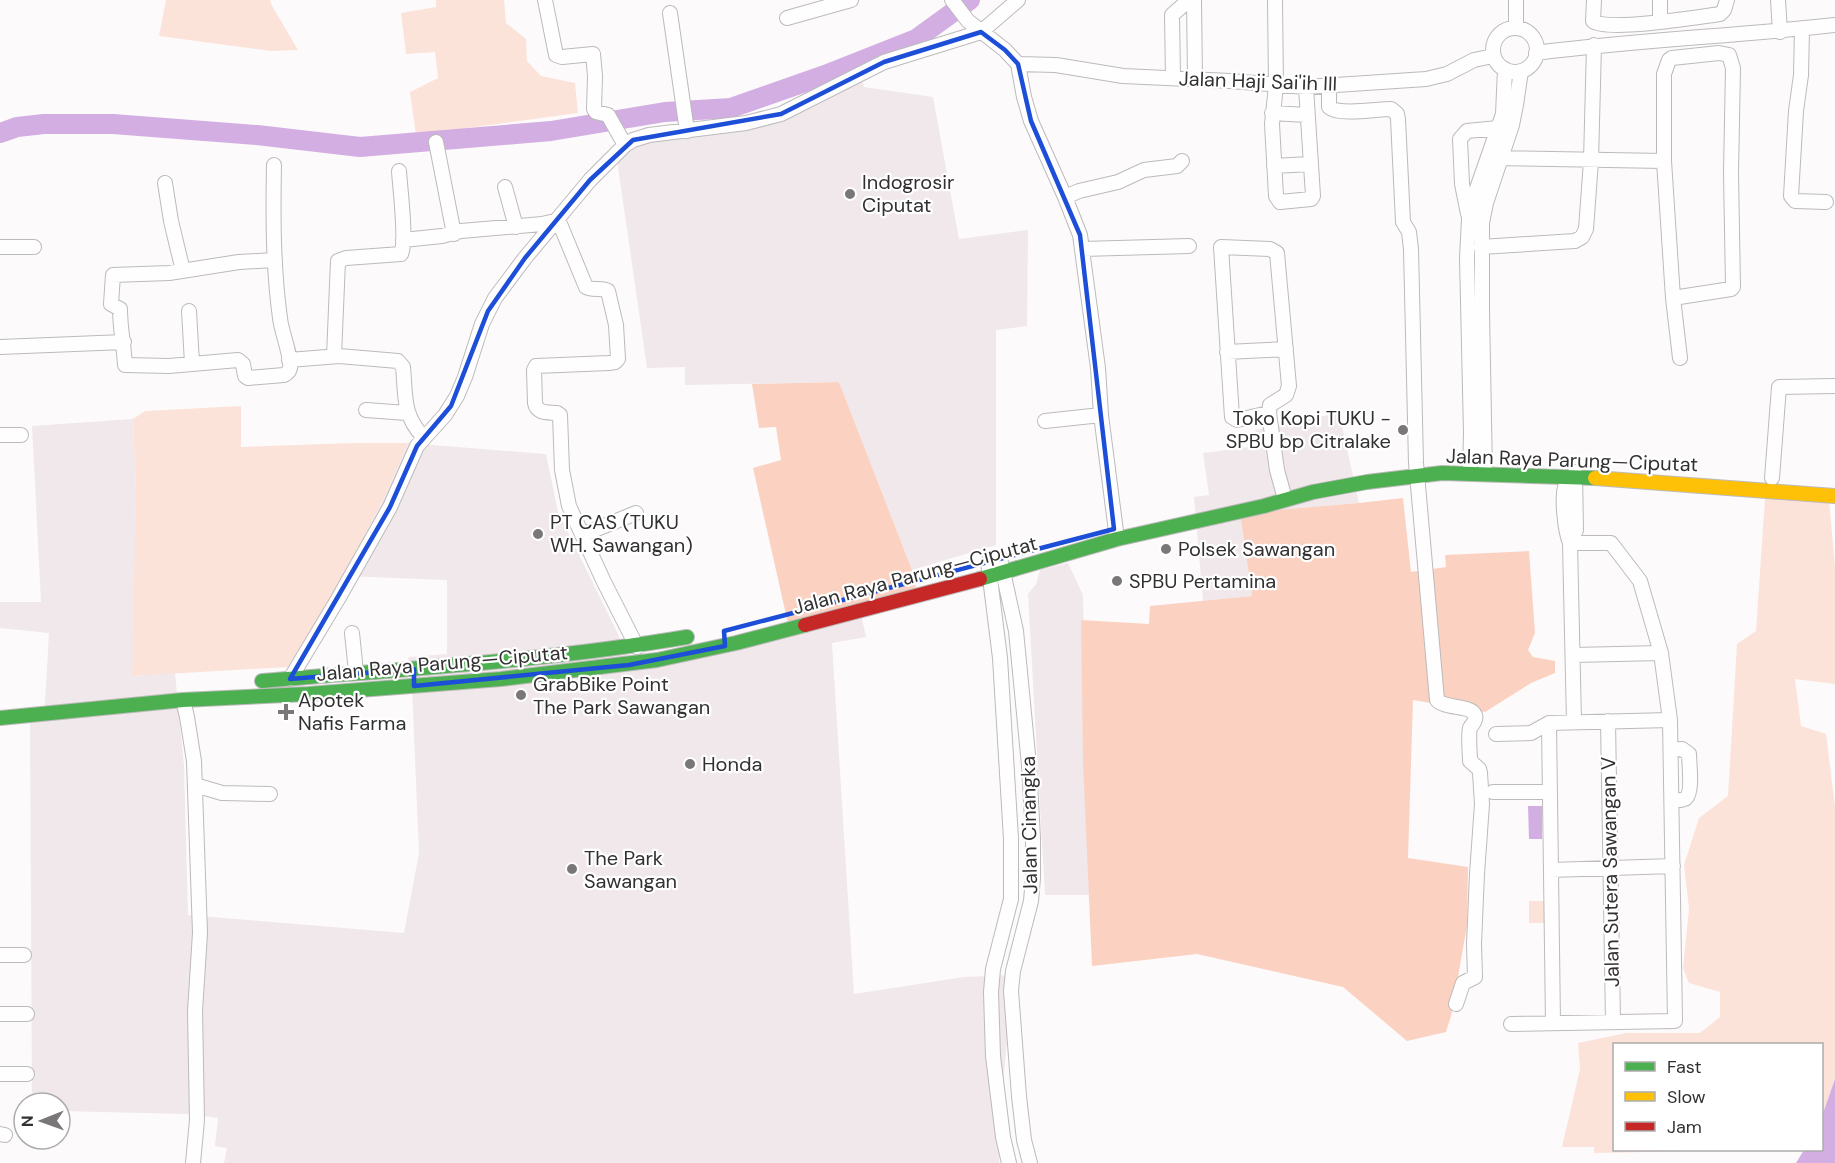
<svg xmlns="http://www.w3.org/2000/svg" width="1835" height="1163" viewBox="0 0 1835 1163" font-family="'DM Sans',sans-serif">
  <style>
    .built { fill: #f0e8ea }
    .green { fill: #fce3d9 }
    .forest { fill: #fbd2c2 }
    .water { fill: #d2aee3 }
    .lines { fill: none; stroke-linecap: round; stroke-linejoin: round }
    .river { stroke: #d2aee3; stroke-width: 20 }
    .street-casing { stroke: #bcbaba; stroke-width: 16 }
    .fast-casing { stroke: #bcbaba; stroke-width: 16 }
    .slow-casing { stroke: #bcbaba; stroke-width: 16 }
    .jam-casing { stroke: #bcbaba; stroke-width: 16 }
    .street { stroke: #fffefe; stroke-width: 14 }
    .fast { stroke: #4caf50; stroke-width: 14 }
    .slow { stroke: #ffc107; stroke-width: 14 }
    .jam { stroke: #c62828; stroke-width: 14 }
    .marked { fill: none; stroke: #1d4ed8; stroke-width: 4.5; stroke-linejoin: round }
    .poi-dot { fill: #797777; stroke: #fff; stroke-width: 2 }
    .labels { text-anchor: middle; stroke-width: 4.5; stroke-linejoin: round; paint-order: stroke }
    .street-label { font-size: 20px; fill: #323030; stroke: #fff }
    .poi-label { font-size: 20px; fill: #323030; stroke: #fff; text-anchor: start }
  </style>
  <rect width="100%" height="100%" fill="#fdfafb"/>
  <path class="built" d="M859,69L864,87L933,97L959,239L1028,230L1027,326L996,330V545L912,570L839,382L685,385V367L647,368L615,146L753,120Z
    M1339,413L1359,503L1240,513L1252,596L1203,601L1194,497L1209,495L1203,453L1258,446L1255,430Z
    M133,419L136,492L133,676L175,673L184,766L188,915L404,933L419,853L412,687L408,657L447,654V580L344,576L385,496L408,443L546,454L558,512L618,634L629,660L860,610L866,637L832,643L854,994L964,977L1013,975L1001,1106L999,1163H224L227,1148L215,1146L218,1118L187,1114L60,1111V1103H32L30,720H44L49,633L0,628V602H41L32,426Z
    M1068,563L1083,595L1089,895H1045L1028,594L1036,584L1040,570Z"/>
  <path class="green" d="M166,0H270L271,4L298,50L271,51L159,36Z
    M436,0H504L506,23L526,39L527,61L541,76L575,83L578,113L416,135L410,92L438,78L435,52L406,54L401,13L436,7Z
    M241,406V447L355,443H408L385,496L344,576L288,667L132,676L136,492L133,419L145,411Z
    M1765,498L1829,500L1835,567V684L1795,679L1801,726L1826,734L1835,807V1079L1822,1116V1044H1614V1150H1756L1594,1153V1147H1562L1580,1069L1578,1043L1626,1033H1700L1720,1017V992L1689,983L1683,968L1689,909L1684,865L1699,818L1728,796L1737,644L1756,631Z
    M1529,901H1545V923H1529Z"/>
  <path class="forest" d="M839,382L912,570L917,593L789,628L753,468L781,460L776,427L759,428L752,384Z
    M1403,498L1411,572L1446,567L1445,555L1529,551L1535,633L1528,650L1533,657L1555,661V673L1531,683L1485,712L1413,700L1408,858L1468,867L1467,926L1451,1016L1446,1032L1407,1041L1343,987L1197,954L1092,966L1083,762L1081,620L1149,624L1150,606L1252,596L1240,513L1359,503Z"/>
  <path class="water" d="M1528,806H1542V839H1529Z
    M1835,1079V1163H1796L1804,1150H1822V1116Z"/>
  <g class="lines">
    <path class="river" d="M0,133L17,127L44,124H113L257,135L360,147L551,131L665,112L731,108L825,75L916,39L970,0"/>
    <g class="street-casing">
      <path id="street" d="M545,0L556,55L562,57L593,54L595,76L594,109L596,112L608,115L625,145
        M952,0L968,21L1005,50L1018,64L1024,97L1031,121L1065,197L1080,235L1098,368L1101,415L1117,539
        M1194,0L1195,79
        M1275,0L1276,85L1272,124L1276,196L1280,202L1311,199L1313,196L1306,87
        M1594,0L1593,21C1608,32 1697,17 1720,14L1724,10L1727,0
        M1778,0L1780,32
        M670,13L687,131
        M787,18L851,0
        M1660,22V0
        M1516,27V0
        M1493 50a22 22 0 1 1 44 0a22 22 0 1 1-44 0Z
        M1802,29L1801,75L1796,111L1791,196L1795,201L1826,202
        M1536,53C1636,40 1736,36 1835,25
        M1018,64L1056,65L1123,76L1230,81L1306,87L1426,79L1447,74L1474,60L1493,56
        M1173,78L1172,15L1189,0
        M1329,86V107C1339,116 1377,109 1391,109L1397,114L1398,119L1403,222L1409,232L1411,249L1416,463L1437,700C1445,709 1471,705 1475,715C1477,721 1472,724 1470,728C1468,735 1470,753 1470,761L1479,769L1480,773L1482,804L1477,874L1474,944L1475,977L1463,983L1456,1004
        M1272,113L1307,115
        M436,142L454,234
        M1492,158L1664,161
        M1274,166L1310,164
        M165,183L171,221L183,271
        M505,187L516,227
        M1065,197L1079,191L1118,182L1144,170L1177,166L1182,161
        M1468,214L1462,184L1460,139L1467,131L1498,128
        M403,240L442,236L461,231L542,224L555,221L560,224L586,287C593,291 602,287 608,291L616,325L618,359L615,362L609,363L536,366L534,370L535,403C537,414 548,412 557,413L560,415L562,470L569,506L604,582L637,647
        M0,247H34
        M1481,247L1575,241L1582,237L1586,229L1591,161L1594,45
        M1082,249L1189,246
        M274,260L239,262L169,273L113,275L111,304L120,309C120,328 124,346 125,365L169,366L238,360L243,364L245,376L248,378L284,375C288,372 289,373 290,368C292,357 281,331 280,318C273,267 273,216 274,165
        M1673,298L1731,289L1733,287L1731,173L1733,68L1729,55L1719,53L1672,58L1669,60L1664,74V161L1673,298L1680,358
        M189,311L192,363
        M0,347L124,342
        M1227,352L1286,349
        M334,356L338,261L346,258L401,254C407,242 400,188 399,171
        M289,360L339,356L398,361L403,367C406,397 402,413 423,437
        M366,410L407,413
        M1269,413L1237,420L1232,417L1221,247L1270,249L1277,253L1289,386L1286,395L1270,405L1269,413L1277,470L1285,499
        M1045,421L1101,415
        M0,435H21
        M1470,473L1471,433L1467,258L1469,219L1474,197L1503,114L1505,69
        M1485,473L1482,311V223L1486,203L1512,125L1516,105L1521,71
        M1574,477C1573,478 1567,483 1566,484C1561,496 1565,531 1570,543L1574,722
        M1772,478L1779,387L1835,386
        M582,535L636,513
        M1570,543L1576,530L1575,472
        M1000,558L1016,631L1029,765L1033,838V878L1031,901L1013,971L1011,991L1019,1096L1024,1140L1030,1163
        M988,562L1000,658L1011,839V899L993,969L991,992L993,1056L1003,1137L1009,1163
        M352,633L356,672
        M1573,655L1661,653
        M290,679L338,599L390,507L417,446L445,415L457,396L465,377L482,324L495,298L525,258L590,180L625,145L633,140L649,135L746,123L781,114L884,62L981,32L1018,0
        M183,700L187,717L194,761L200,933L195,1011L197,1120L193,1163
        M1608,721L1613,1022
        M1549,723L1553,1023
        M1496,734L1531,733L1549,723L1670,720
        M1671,750L1682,749L1689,754C1689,763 1693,792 1686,798C1683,801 1676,800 1672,800
        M195,785L222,793L270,794
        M1493,792H1550
        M1551,870L1673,866
        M0,955H24
        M0,1014H27
        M1511,1024L1675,1021L1670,720L1661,653L1640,581L1611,543H1570
        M0,1074H27
        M0,1134L5,1135"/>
    </g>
    <g class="fast-casing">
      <path id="fast" d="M980,579L1117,539L1264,506L1313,492L1367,482L1442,473L1595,478
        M262,681C404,669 546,661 687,637
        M0,718L183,700L308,694L501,679L657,660L736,643L805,625"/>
    </g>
    <g class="slow-casing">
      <path id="slow" d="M1595,478L1835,496"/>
    </g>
    <g class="jam-casing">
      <path id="jam" d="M805,625L980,579"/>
    </g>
    <use href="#street" class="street"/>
    <use href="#fast" class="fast"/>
    <use href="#slow" class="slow"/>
    <use href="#jam" class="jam"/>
  </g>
  <path class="marked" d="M981,32L1005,50L1018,64L1031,121L1080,235L1114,529L724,631L725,646L629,665L414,686V669L290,679L390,507L417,446L451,406L488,311L525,258L590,180L633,140L781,114L884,62Z"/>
  <g class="poi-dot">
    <circle cx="850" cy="194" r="6"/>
    <circle cx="1403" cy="430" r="6"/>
    <circle cx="538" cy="534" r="6"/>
    <circle cx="1166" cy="549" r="6"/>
    <circle cx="1117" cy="581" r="6"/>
    <circle cx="521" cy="695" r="6"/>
    <path d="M283 703h6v6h6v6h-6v6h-6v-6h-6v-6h6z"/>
    <circle cx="690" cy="764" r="6"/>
    <circle cx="572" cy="869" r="6"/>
  </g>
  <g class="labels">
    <g class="street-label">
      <text transform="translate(1258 81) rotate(2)" y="7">Jalan Haji Sai'ih III</text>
      <text transform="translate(1572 460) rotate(2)" y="7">Jalan Raya Parung—Ciputat</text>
      <text transform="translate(915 575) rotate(-15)" y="7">Jalan Raya Parung—Ciputat</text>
      <text transform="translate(442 663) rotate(-5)" y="7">Jalan Raya Parung—Ciputat</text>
      <text transform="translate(1029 825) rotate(-91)" y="7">Jalan Cinangka</text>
      <text transform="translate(1610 872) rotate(-91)" y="7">Jalan Sutera Sawangan V</text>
    </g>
    <g class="poi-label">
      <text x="862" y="189">Indogrosir<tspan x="862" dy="23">Ciputat</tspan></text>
      <text x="1391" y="425" text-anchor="end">Toko Kopi TUKU -<tspan x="1391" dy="23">SPBU bp Citralake</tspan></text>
      <text x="550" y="529">PT CAS (TUKU<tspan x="550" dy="23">WH. Sawangan)</tspan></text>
      <text x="1178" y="556">Polsek Sawangan</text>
      <text x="1129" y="588">SPBU Pertamina</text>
      <text x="533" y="691">GrabBike Point<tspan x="533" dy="23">The Park Sawangan</tspan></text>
      <text x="298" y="707">Apotek<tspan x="298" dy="23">Nafis Farma</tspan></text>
      <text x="702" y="771">Honda</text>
      <text x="584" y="865">The Park<tspan x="584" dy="23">Sawangan</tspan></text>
    </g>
  </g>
  <rect x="1613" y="1043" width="210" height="108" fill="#ffffff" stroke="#adacac" stroke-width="1.5"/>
  <rect x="1625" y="1062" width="30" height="9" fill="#4caf50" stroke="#adacac" stroke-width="1.5"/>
  <text x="1667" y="1073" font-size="18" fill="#323030">Fast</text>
  <rect x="1625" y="1092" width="30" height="9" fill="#ffc107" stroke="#adacac" stroke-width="1.5"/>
  <text x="1667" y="1103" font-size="18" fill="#323030">Slow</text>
  <rect x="1625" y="1122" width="30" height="9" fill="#c62828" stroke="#adacac" stroke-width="1.5"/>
  <text x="1667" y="1133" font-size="18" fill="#323030">Jam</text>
  <g transform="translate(42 1121) rotate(269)"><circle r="28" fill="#ffffff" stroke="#adacac" stroke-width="1.5"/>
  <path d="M0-4.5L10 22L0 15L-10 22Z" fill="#797777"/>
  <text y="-9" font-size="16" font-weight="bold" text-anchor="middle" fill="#323030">N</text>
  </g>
</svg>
